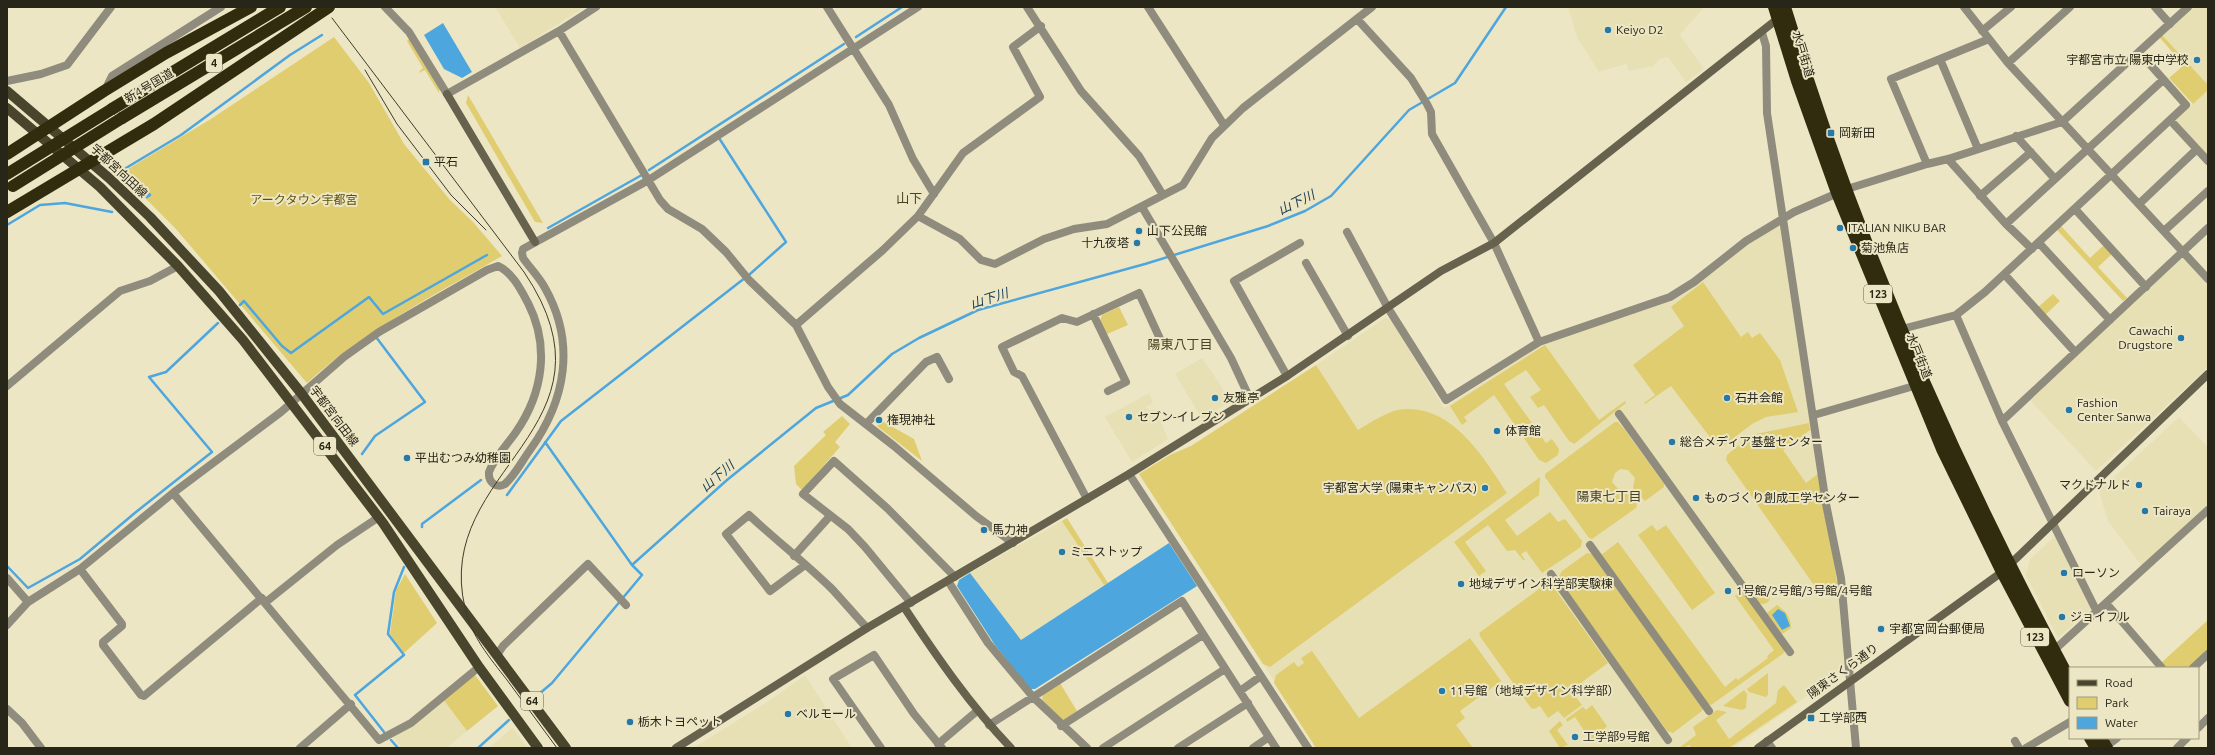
<svg xmlns="http://www.w3.org/2000/svg" width="2215" height="755" viewBox="0 0 2215 755" font-family="Ubuntu,'Noto Sans JP',sans-serif">
  <style>
    .built { fill: #e7e0b5 }
    .green { fill: #dfcd70 }
    .water { fill: #4da6dd }
    .lines { fill: none; stroke-linecap: round; stroke-linejoin: round }
    .stream { stroke: #4da6dd; stroke-width: 2.5 }
    .street { stroke: #8f8c7e; stroke-width: 8 }
    .secondary { stroke: #66624e; stroke-width: 8 }
    .primary { stroke: #49452c; stroke-width: 10 }
    .highway { stroke: #322c0f; stroke-width: 12 }
    .tram { stroke: #3e3b2c; stroke-width: 1 }
    .highway-bridge { stroke: #322c0f; stroke-width: 12 }
    .poi-dot { fill: #2479a9; stroke: #ede6c4; stroke-width: 1.5 }
    .labels { text-anchor: middle; stroke-width: 4; stroke-linejoin: round; paint-order: stroke }
    .shield { fill: #ede6c4; stroke: #63604c; stroke-width: 1 }
    .shield-label { font-size: 11px; font-weight: bold; fill: #282619 }
    .poi-label { font-size: 12px; fill: #282619; stroke: #ede6c4; text-anchor: start }
    .street-label { font-size: 12px; fill: #282619; stroke: #ede6c4 }
    .park-label { font-size: 12px; fill: #5e5206; stroke: #ede6c4 }
    .neighbourhood-label { font-size: 13px; fill: #494325; stroke: #ede6c4 }
    .water-label { font-size: 13px; font-style: italic; fill: #153b52; stroke: #ede6c4 }
  </style>
  <rect width="100%" height="100%" fill="#ede6c4"/>
  <path class="built" d="M495,7H585L520,48Z
    M1568,7H1704L1680,35L1704,69L1686,82L1668,57L1660,59L1653,66L1629,71L1626,64L1599,72L1577,37Z
    M2193,7H2208V85L2162,35Z
    M2208,90V155L2177,122V119Z
    M1782,224L1835,561L1845,667L1791,708L1733,748H1318L1139,474L1170,455L1191,446L1316,365L1385,318L1391,320L1444,408L1546,341L1660,304L1748,242Z
    M2182,257L2208,285V367L2096,471L2030,400Z
    M1202,358L1222,387L1228,403L1202,419L1175,374Z
    M1149,393L1153,402L1151,405L1146,406L1148,410H1156L1168,439L1132,462L1105,417Z
    M2179,417L2208,447V506L2142,566L2108,521L2099,491Z
    M1062,521L1104,585L1021,640L970,573Z
    M2055,536L2092,608L2058,638L2026,575L2030,559Z
    M805,675L852,748H693L772,699Z
    M443,699L467,731L447,748H402L393,737L405,730Z
    M513,728L528,748H489L512,728Z"/>
  <path class="green" d="M2162,35L2208,85V90L2193,104L2169,78L2184,65L2159,37Z
    M334,37L369,83L404,144L450,200L473,222L502,256C435,295 365,330 307,383L176,229L124,177L123,172L211,119Z
    M410,38L440,87L439,93L425,70L418,73L423,68L407,41Z
    M468,95L543,223L535,222L466,103Z
    M2061,226L2090,258L2104,245L2112,254L2098,267L2127,298L2123,301L2057,230Z
    M1703,282L1741,337L1748,332L1752,338L1760,333L1780,360L1798,412L1766,417L1752,424L1719,449L1671,386L1645,404L1644,403L1655,395L1633,365L1684,326L1671,307Z
    M2053,294L2060,301L2043,317L2036,309Z
    M1119,307L1128,325L1107,334L1100,321L1102,315Z
    M1545,345L1599,420L1625,401L1626,403L1574,444L1569,441L1544,405L1538,408L1530,397L1541,390L1526,370L1504,384L1546,443L1552,439L1559,449L1558,455L1546,463L1539,460L1494,395L1464,417L1467,421L1462,425L1450,406Z
    M1316,365L1358,430C1372,422 1388,410 1405,409C1454,407 1484,458 1507,493L1270,667L1263,664L1139,474L1170,455L1191,446Z
    M842,416L850,424L835,442L840,447L802,490L796,484L794,466L826,435L823,432Z
    M882,421L914,439L922,461L877,426Z
    M1615,422H1618L1625,430L1664,484V487L1645,501L1633,488L1635,478L1628,470L1620,469L1615,473L1612,482L1620,491L1628,492L1637,504L1636,508L1592,539L1589,538L1545,477V474Z
    M1809,423L1810,430L1783,450L1806,483L1819,473L1839,594L1834,598L1816,588L1726,460L1727,455L1751,435Z
    M1540,477L1539,495L1505,520L1517,536L1550,512L1558,522L1565,519L1582,541L1581,547L1542,573L1526,551L1521,554L1525,560H1523L1515,550L1507,551L1488,525L1465,542L1486,571L1479,576L1454,542Z
    M1067,518L1108,583L1104,585L1062,521Z
    M1652,525L1657,531L1666,525L1715,593L1692,610L1638,535Z
    M1618,542L1725,687L1736,678L1738,680L1768,658L1767,656L1774,650L1735,596L1743,590L1785,649L1784,653L1711,705L1708,704L1600,556Z
    M1587,553L1592,554L1703,708L1702,711L1673,733L1667,731L1558,578L1562,571Z
    M405,574L437,623L404,653L390,634L396,590Z
    M1547,583L1552,585L1608,663L1582,682L1587,689L1575,696L1582,705L1564,718L1558,711L1548,718L1540,706L1534,709L1531,708L1481,638L1479,633Z
    M1756 597a7 7 0 1 1 14 0a7 7 0 1 1-14 0Z
    M1777,605C1786,611 1791,617 1791,628L1782,634L1767,613Z
    M2208,620V654L2193,668H2166L2161,663Z
    M1470,638L1501,681L1460,711L1465,718L1456,725L1473,748H1316L1274,683L1276,675L1294,662L1298,667L1304,663L1301,658L1312,651L1359,718Z
    M1768,673V695L1766,697L1749,692L1747,689Z
    M475,675L498,706L467,731L443,699Z
    M1060,683L1077,711L1064,720L1059,719L1042,700L1043,694Z
    M1784,685L1797,702L1729,748H1692L1689,745L1684,748H1679L1696,735L1693,727L1717,710L1727,712L1716,720L1729,739L1776,703L1778,690Z
    M1744,690L1747,694L1746,708L1742,710L1723,706Z
    M1592,705L1607,726L1592,743L1575,717L1567,722L1566,719L1583,707L1586,710Z
    M1560,721L1563,725L1557,730L1568,745L1560,748L1549,731Z"/>
  <path class="water" d="M443,23L472,72L462,78L444,69L424,35Z
    M1169,543L1197,586L1035,689H1030L995,645L957,586L959,580L970,573L1021,640Z
    M1778,609L1785,613L1790,626L1782,630L1772,615Z"/>
  <g class="lines">
    <path class="stream" d="M856,37L902,7
      M649,170L844,44
      M147,197L150,195L126,173V168L181,135L290,55L322,35
      M7,225L40,205L65,203L112,212
      M548,228L640,176
      M240,305L244,301L282,346L291,353L369,297L383,314L487,255
      M545,442L632,565
      M362,454L375,436L425,402L376,337
      M507,495L561,421L750,274L786,242L719,138
      M422,527V524L481,480
      M7,566L28,588L80,559L136,512L212,452L149,377L166,372L218,323
      M539,694L552,683L642,575L632,565L727,480L816,408L848,395L892,354L919,338L978,310L1145,264L1268,226L1305,211L1331,196L1409,110L1455,83L1506,7
      M384,732L355,695L404,655L388,634L394,592L404,567
      M391,740L398,748
      M478,748L509,720"/>
    <path class="street" d="M385,7L409,32L447,94L559,31L596,7
      M827,7L889,105L913,159L934,194
      M1027,7L1081,91L1139,156L1163,195
      M1148,7L1224,125
      M1964,7L2008,63L2208,279
      M2155,7L2170,24
      M1358,20L1411,78L1427,104L1431,112L1432,134L1494,243L1539,342
      M559,31L660,200L668,209L702,229L726,252L749,280L796,325L828,387L840,404L894,446L976,516L1013,543
      M1982,31L2011,7
      M1762,33L1766,46L1767,113L1826,504L1841,578L1856,748
      M1940,59L1978,149
      M2008,63L2070,7
      M7,81L41,74L67,65L111,7
      M105,90L112,76L221,7
      M2170,120L2208,161
      M2016,136L2055,179
      M1948,159L2006,224L2032,249
      M1927,164L1948,159L2062,122L2188,7
      M1980,196L2031,152
      M2139,204L2197,149
      M1142,207L1231,358L1250,399
      M2075,209L2146,287
      M918,216L963,153L1040,97L1013,47L1041,26
      M2006,224L2163,80
      M2164,231L2208,191
      M1347,232L1388,308L1446,400L1539,342L1670,297L1694,282L1746,241L1794,212L1847,189L1927,164L1891,79L1989,39
      M2039,243L2110,320
      M1306,263L1348,336
      M2005,275L2075,352
      M1093,314L1126,382L1108,391
      M1956,315L1985,292L2186,105L2140,53
      M796,325L883,250L918,216L960,239L981,260L995,264L1044,239L1074,229L1107,224L1183,185L1212,138L1243,108L1372,7
      M1898,330L1956,315L2002,421L2097,612
      M1287,376L1234,281L1300,243
      M7,386L120,291L150,281L178,266
      M1619,414L1790,652
      M1814,415L1921,384
      M2002,421L2208,228
      M866,424L926,362L937,357L949,379
      M1129,474L1308,748
      M173,493L379,740L411,723L479,667
      M1087,499L1022,376L1014,372L1002,347L1062,318L1077,322L1139,293L1161,341
      M1590,545L1709,711
      M794,556L830,516
      M805,565L770,591L726,534L749,515C776,540 805,563 832,589C844,602 855,615 867,628
      M80,569L122,624V626L103,642V645L141,695L144,696L262,598
      M1551,574L1668,740
      M7,578L28,602
      M948,581L988,643L1033,697L1182,601L1276,748
      M266,602L337,545L379,517
      M911,603L865,547L848,529L803,494L834,461L887,508L955,577
      M2106,603L2162,668
      M7,625L28,602L80,569L173,493L281,412L344,357L379,332L487,270L498,266C512,272 521,290 528,303C550,346 543,393 516,432C507,445 494,458 489,472C488,482 496,489 505,484C515,475 522,461 530,450C566,400 576,343 545,288C539,277 530,268 523,258L522,253L523,249L647,181L918,7
      M2052,652L2208,510
      M497,655L503,646L588,564L626,605
      M2193,668L2208,654
      M1240,691L1261,676
      M7,709L22,723L41,748
      M989,725L1033,697L1087,748
      M1061,726L1203,635
      M2198,728L2208,718
      M1767,741L1772,748
      M2015,741L2019,748
      M938,744L977,711
      M300,748L351,704
      M881,748L833,679L874,655L914,714L942,748
      M1103,748L1225,669
      M1178,748L1248,703
      M1253,748L1269,737
      M2026,748L2070,722
      M2104,748L2117,738
      M2177,748L2187,738"/>
    <path class="secondary" d="M447,94L535,242
      M904,607C937,657 970,705 1011,748
      M676,748L867,628L1129,474L1287,376L1441,271L1494,243L1780,17
      M1758,748L2002,572L2208,374"/>
    <path class="primary" d="M7,91L109,178L150,217L219,291L301,393L566,748
      M7,108L100,187L178,266L243,340L383,523L479,667L538,748"/>
    <path class="highway" d="M1774,7L1797,81L1837,193L1942,449L2002,572L2070,701
      M1785,7C1855,240 1955,466 2070,680
      M112,109L280,7
      M122,118L306,7
      M7,154L104,91L166,53L251,7
      M7,212L154,124L329,7
      M2090,738L2096,748
      M2101,738L2107,748"/>
    <path class="tram" d="M332,18L524,272C630,429 432,468 465,608C471,636 490,658 507,680C524,703 540,725 557,748
      M365,70L397,124L451,195L486,230"/>
    <path class="highway-bridge" d="M7,174L112,109
      M13,186L122,118"/>
  </g>
  <g class="poi-dot">
    <circle cx="1608" cy="30" r="4"/>
    <circle cx="2197" cy="60" r="4"/>
    <rect x="1827" y="129" width="8" height="8" rx="2"/>
    <rect x="422" y="158" width="8" height="8" rx="2"/>
    <circle cx="1840" cy="228" r="4"/>
    <circle cx="1139" cy="231" r="4"/>
    <circle cx="1137" cy="243" r="4"/>
    <circle cx="1853" cy="248" r="4"/>
    <circle cx="2181" cy="338" r="4"/>
    <circle cx="1215" cy="398" r="4"/>
    <circle cx="1727" cy="398" r="4"/>
    <circle cx="2069" cy="410" r="4"/>
    <circle cx="1129" cy="417" r="4"/>
    <circle cx="879" cy="420" r="4"/>
    <circle cx="1497" cy="431" r="4"/>
    <circle cx="1672" cy="442" r="4"/>
    <circle cx="407" cy="458" r="4"/>
    <circle cx="2139" cy="485" r="4"/>
    <circle cx="1485" cy="488" r="4"/>
    <circle cx="1696" cy="498" r="4"/>
    <circle cx="2145" cy="511" r="4"/>
    <circle cx="984" cy="530" r="4"/>
    <circle cx="1062" cy="552" r="4"/>
    <circle cx="2064" cy="573" r="4"/>
    <circle cx="1461" cy="584" r="4"/>
    <circle cx="1728" cy="591" r="4"/>
    <circle cx="2062" cy="617" r="4"/>
    <circle cx="1881" cy="629" r="4"/>
    <circle cx="1442" cy="691" r="4"/>
    <circle cx="788" cy="714" r="4"/>
    <rect x="1807" y="714" width="8" height="8" rx="2"/>
    <circle cx="630" cy="722" r="4"/>
    <circle cx="1575" cy="737" r="4"/>
  </g>
  <g class="labels">
    <g class="shield">
      <rect x="206" y="54" width="16" height="18" rx="3"/>
      <rect x="1864" y="285" width="28" height="18" rx="3"/>
      <rect x="314" y="437" width="22" height="18" rx="3"/>
      <rect x="2021" y="628" width="28" height="18" rx="3"/>
      <rect x="521" y="692" width="22" height="18" rx="3"/>
    </g>
    <g class="shield-label">
      <text x="214" y="67">4</text>
      <text x="1878" y="298">123</text>
      <text x="325" y="450">64</text>
      <text x="2035" y="641">123</text>
      <text x="532" y="705">64</text>
    </g>
    <g class="poi-label">
      <text x="1616" y="34">Keiyo D2</text>
      <text x="2189" y="64" text-anchor="end">宇都宮市立 陽東中学校</text>
      <text x="1839" y="137">岡新田</text>
      <text x="434" y="166">平石</text>
      <text x="1848" y="232">ITALIAN NIKU BAR</text>
      <text x="1147" y="235">山下公民館</text>
      <text x="1129" y="247" text-anchor="end">十九夜塔</text>
      <text x="1861" y="252">菊池魚店</text>
      <text x="2173" y="335" text-anchor="end">Cawachi<tspan x="2173" dy="14">Drugstore</tspan></text>
      <text x="1223" y="402">友雅亭</text>
      <text x="1735" y="402">石井会館</text>
      <text x="2077" y="407">Fashion<tspan x="2077" dy="14">Center Sanwa</tspan></text>
      <text x="1137" y="421">セブン-イレブン</text>
      <text x="887" y="424">権現神社</text>
      <text x="1505" y="435">体育館</text>
      <text x="1680" y="446">総合メディア基盤センター</text>
      <text x="415" y="462">平出むつみ幼稚園</text>
      <text x="2131" y="489" text-anchor="end">マクドナルド</text>
      <text x="1477" y="492" text-anchor="end">宇都宮大学 (陽東キャンパス)</text>
      <text x="1704" y="502">ものづくり創成工学センター</text>
      <text x="2153" y="515">Tairaya</text>
      <text x="992" y="534">馬力神</text>
      <text x="1070" y="556">ミニストップ</text>
      <text x="2072" y="577">ローソン</text>
      <text x="1469" y="588">地域デザイン科学部実験棟</text>
      <text x="1736" y="595">1号館/2号館/3号館/4号館</text>
      <text x="2070" y="621">ジョイフル</text>
      <text x="1889" y="633">宇都宮岡台郵便局</text>
      <text x="1450" y="695">11号館（地域デザイン科学部）</text>
      <text x="796" y="718">ベルモール</text>
      <text x="1819" y="722">工学部西</text>
      <text x="638" y="726">栃木トヨペット</text>
      <text x="1583" y="741">工学部9号館</text>
    </g>
    <g class="street-label">
      <text transform="translate(1803 54) rotate(73)" y="4">水戸街道</text>
      <text transform="translate(149 86) rotate(-31)" y="4">新4号国道</text>
      <text transform="translate(119 171) rotate(43)" y="4">宇都宮向田線</text>
      <text transform="translate(1919 356) rotate(68)" y="4">水戸街道</text>
      <text transform="translate(334 416) rotate(53)" y="4">宇都宮向田線</text>
      <text transform="translate(1843 671) rotate(-36)" y="4">陽東さくら通り</text>
    </g>
    <g class="park-label">
      <text x="304" y="204">アークタウン宇都宮</text>
    </g>
    <g class="neighbourhood-label">
      <text x="909" y="203">山下</text>
      <text x="1180" y="349">陽東八丁目</text>
      <text x="1609" y="501">陽東七丁目</text>
    </g>
    <g class="water-label">
      <text transform="translate(1296 202) rotate(-26)" y="5">山下川</text>
      <text transform="translate(989 298) rotate(-18)" y="5">山下川</text>
      <text transform="translate(717 476) rotate(-41)" y="5">山下川</text>
    </g>
  </g>
  <rect width="2215" height="755" fill="none" stroke="#282619" stroke-width="16"/>
  <rect x="2069" y="667" width="130" height="72" fill="#ede6c4" stroke="#9e9980"/>
  <rect x="2077" y="680" width="20" height="6" fill="#49452c" stroke="#9e9980"/>
  <text x="2105" y="687" font-size="12" fill="#282619">Road</text>
  <rect x="2077" y="697" width="20" height="12" fill="#dfcd70" stroke="#9e9980"/>
  <text x="2105" y="707" font-size="12" fill="#282619">Park</text>
  <rect x="2077" y="717" width="20" height="12" fill="#4da6dd" stroke="#9e9980"/>
  <text x="2105" y="727" font-size="12" fill="#282619">Water</text>
</svg>
